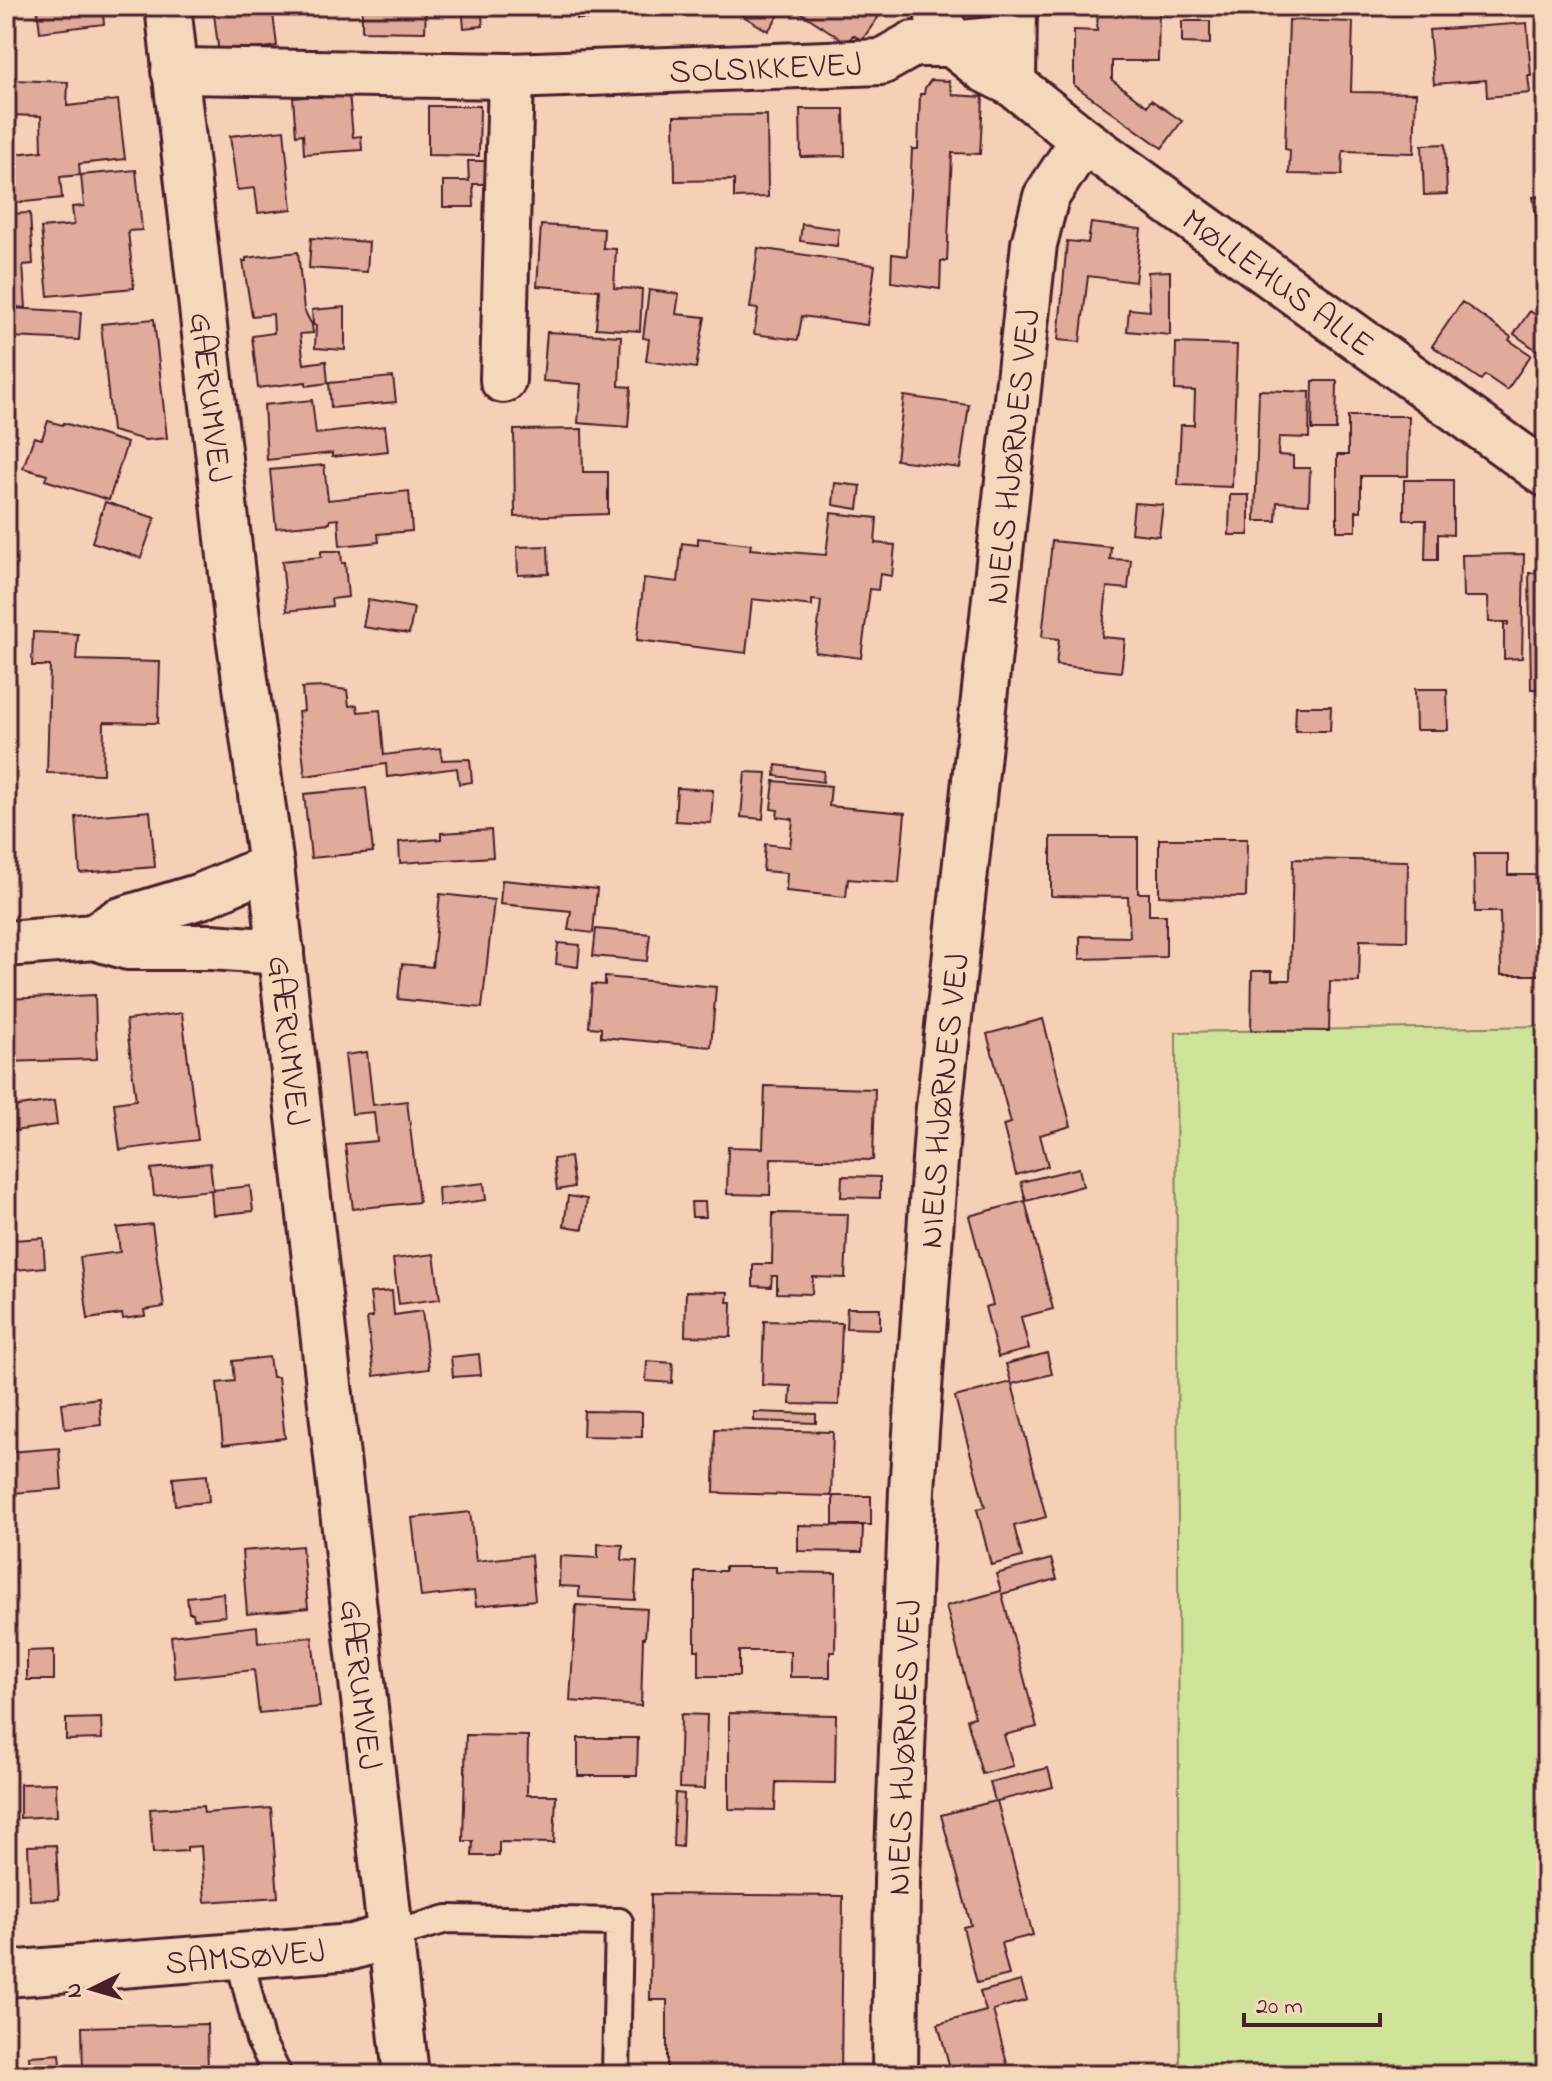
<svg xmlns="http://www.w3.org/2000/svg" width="1552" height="2081" viewBox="0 0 1552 2081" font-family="'Indie Flower',sans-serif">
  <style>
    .green { fill: #cfe499; stroke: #8c8262; stroke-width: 2 }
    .building { fill: #e0ab9b; stroke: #4a1f2b; stroke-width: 2 }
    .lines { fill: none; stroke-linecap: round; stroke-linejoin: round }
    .lane-casing { stroke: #4a1f2b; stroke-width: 32 }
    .street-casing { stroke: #4a1f2b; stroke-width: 50 }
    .secondary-casing { stroke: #4a1f2b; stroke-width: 50 }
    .lane { stroke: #f5d8bc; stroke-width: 26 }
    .street { stroke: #f5d8bc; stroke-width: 44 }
    .secondary { stroke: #f5d8bc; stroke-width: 44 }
    .labels { text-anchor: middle; stroke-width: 8; stroke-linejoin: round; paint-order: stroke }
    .street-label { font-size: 34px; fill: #4a1f2b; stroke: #f5d8bc }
  </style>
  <rect width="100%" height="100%" fill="#f5d0b7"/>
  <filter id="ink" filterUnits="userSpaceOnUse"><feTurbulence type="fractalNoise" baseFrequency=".0125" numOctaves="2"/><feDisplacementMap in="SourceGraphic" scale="16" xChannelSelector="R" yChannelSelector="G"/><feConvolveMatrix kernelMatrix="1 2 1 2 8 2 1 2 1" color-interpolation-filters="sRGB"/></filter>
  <g filter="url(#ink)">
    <path class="green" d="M1546,1026V2072L1180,2073L1176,1032Z"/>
    <path class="building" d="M37,6H102L104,24L40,32Z
      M213,6H272L277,46L219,54Z
      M362,6H426L425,32L362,31Z
      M462,6H481L483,26L464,28Z
      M577,6H599V19H577Z
      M749,6H785L768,31L743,16Z
      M791,6H872L869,10L879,16L862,40L853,35L847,43Z
      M1098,6H1159L1158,61H1112V80L1147,106L1151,100L1182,121L1162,148L1074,85V30L1097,31Z
      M1289,20L1353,22L1351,92L1416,93L1414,153L1343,151L1342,175L1289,174L1290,150L1285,149Z
      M1182,21H1210V44L1182,43Z
      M1527,23L1531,76H1528L1530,93L1487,97L1486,80L1434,84L1429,30Z
      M6,76H12V80L68,82L67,106L118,100L125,159L79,164L80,175L60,177L62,198L6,204V155L42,151L41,116L6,115Z
      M931,80L949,81L953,95L983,97L980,154L952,153L947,261H941L940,289L891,282L892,254L907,256L912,149H918L920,94H924L925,88Z
      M349,93L353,137L361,136L362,150L304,154L303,134L296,135L293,98Z
      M428,106H480L479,156L428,155Z
      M800,109H844L845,156L801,157Z
      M767,115L768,197L734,198V180L675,181L674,116Z
      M284,130L292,209L258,213L255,188L237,190L230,136Z
      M1445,144L1447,194L1424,195L1422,145Z
      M468,161H485L486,184H473L474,207H443V181H469Z
      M136,170L142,230L128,231L134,288L48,296L41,228L74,225L72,207L84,206L81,175Z
      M1546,196V246L1541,247L1533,197Z
      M30,213L33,264L23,265L26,308L6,306V214Z
      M1091,223L1141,229L1135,282L1088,276L1080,342L1058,340L1067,241L1088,243Z
      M802,224L839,229L837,246L800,241Z
      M541,225L604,229L603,248L616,249L614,288L642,289L640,331L596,328L599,290L537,286Z
      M311,238L369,242L367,272L309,268Z
      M758,248L875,265L867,325L802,316L798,340L754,334L758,309L750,308Z
      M298,252L304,310L311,323H313L312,310L345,307V350L315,348L316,325H312L313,333L300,334L304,364L326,361L328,383L306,386V382L258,388L252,336L274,333L273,314L252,316L243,261H246V258Z
      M1170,271V335L1127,331L1129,309L1150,311L1148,272Z
      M649,290L679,294L676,314L705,317L696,368L646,361L649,339L643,338Z
      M1462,302L1511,337L1509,340L1531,355L1507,390L1485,375L1481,380L1432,346Z
      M10,308L81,312L79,340L9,337Z
      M1530,311L1546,322V357L1514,334Z
      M154,319L167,438L145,440L112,431L101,324Z
      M547,332L621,336L619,386L631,387L628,427L578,423L581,384L543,381Z
      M1176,343L1237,345L1232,487L1178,485L1181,425H1194L1195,391L1175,390Z
      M393,377L396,402L331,408L329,383Z
      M1313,381H1337L1336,430H1312Z
      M1259,390L1310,392L1309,438L1279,437L1278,455L1293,456V468H1310L1309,504L1277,502L1276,521H1255Z
      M904,396L969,405L960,468L896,460Z
      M312,400L316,434L385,426L388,451L332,457V453L267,460L264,405Z
      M1348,416H1409L1408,476H1361V511H1356V531H1337V455H1348Z
      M48,421L62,425L64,423L127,443L109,500L45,480L47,475L23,468L34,437L42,439Z
      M582,429L583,472H608V514L515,517L514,430Z
      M324,465L328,500L409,491L412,531L378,534L379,542L340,546L338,519L330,520V523L276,528L270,470Z
      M1404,480H1453V535L1438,534V560H1425L1426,520H1404Z
      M835,483L861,486L858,509L833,505Z
      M1230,495H1249V535H1229Z
      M105,502L155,518L141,558L92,542Z
      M1134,503L1163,505L1159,536L1131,533Z
      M831,513L877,518L875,543L895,545L892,576L880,574L878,590L870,589L861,658L815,652L821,601L812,600V606L752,599L746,653L637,640L644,578L678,582L682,543L698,545V538L751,544L750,549L826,555Z
      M1052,541L1111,547L1110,559L1131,560L1128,589L1107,587L1102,637L1125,639L1121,672L1056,665L1059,639L1042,637Z
      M548,546L549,574L518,575L517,547Z
      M321,551H341L342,563H345L348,597L331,599L332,606L287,611L282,561L321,557Z
      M1524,554L1522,658L1504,659V625H1508V622H1489L1488,597H1463L1462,555Z
      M1546,556V689H1531L1529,573H1534Z
      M368,600L414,608L409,634L363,627Z
      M33,632L78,634L76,660L160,662L158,723L104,722L103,774L47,773L50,666H32Z
      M324,687L347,690L349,706L357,705L358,712L380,710L384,755L440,748L442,760L470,759L472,782L459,784L457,768L387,777L386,764L305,776L298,712L304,711L302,688Z
      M1415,689H1447L1448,730H1416Z
      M1296,706H1331L1330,731H1295Z
      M776,765L824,771L823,782L775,776Z
      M745,772L767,773L763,819L741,817Z
      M774,781L831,786L829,806L905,813L899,883L848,879L846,897L786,891L787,873L763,871L765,844L790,847L793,819L777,817L778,810L771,809Z
      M366,788L373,852L311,858L304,794Z
      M677,788L713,790L711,823L675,821Z
      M150,811L155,867L80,873L76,817Z
      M491,830L493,857L400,863L399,842L441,839V833Z
      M1051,837H1138V893H1149V915H1166V957L1080,959V936L1130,937L1128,897L1051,896Z
      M1159,839H1247L1246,897L1159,896Z
      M1474,854H1508V875H1546V975H1501L1500,912H1475Z
      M1293,859L1408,861L1407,941L1360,940L1359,982L1330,981L1329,1031L1251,1030L1252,971H1272V980H1290Z
      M502,880L597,889L593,933L568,930L571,911L500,904Z
      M440,894L494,900L482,1008L398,999L402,964L432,967Z
      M596,929L650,934L647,961L593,956Z
      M558,943L580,945L578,967L556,964Z
      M605,977L716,987L711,1047L601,1037V1028L589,1027L592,984L605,985Z
      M95,995L97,1059L6,1062V999Z
      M182,1013L198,1140L120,1150L114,1103L136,1100L126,1020Z
      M1043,1019L1071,1126L1040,1135L1048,1166L1016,1175L1003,1125L1011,1123L987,1034Z
      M367,1052L373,1105L407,1101L419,1202L353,1209L345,1144L377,1141L374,1112L352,1114L345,1055Z
      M6,1068L12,1107L54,1101L57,1125L6,1132Z
      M765,1086L875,1089L873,1160L771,1158L770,1195L727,1194L728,1147L763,1148Z
      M570,1157L574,1187L557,1190L553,1159Z
      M210,1163L213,1190L250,1186L253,1211L213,1215L211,1190L154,1196L151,1169Z
      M1079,1168L1083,1186L1026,1201L1021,1182Z
      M842,1176L880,1177V1198L841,1197Z
      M484,1183L486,1200L439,1206L438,1188Z
      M568,1196L587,1199L583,1229L564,1226Z
      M1025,1201L1053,1309L1021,1317L1029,1349L998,1357L985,1307L993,1305L969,1216Z
      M691,1202H705L706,1217H692Z
      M773,1213L848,1214L845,1278L813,1277L812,1294L777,1293V1276H772L771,1287L753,1286V1264H772Z
      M152,1224L164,1307L144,1310L145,1316L123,1319L122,1314L88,1319L80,1257L120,1252L117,1228Z
      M43,1238L45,1267L16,1270L13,1240Z
      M434,1254L440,1299L399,1304L393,1259Z
      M392,1291L394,1315L422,1311L429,1369L374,1376L367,1318L373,1317L370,1293Z
      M686,1291L728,1292L727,1302H732L731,1337L685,1336Z
      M847,1308H880V1329L846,1328Z
      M764,1321L842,1323L839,1405L790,1404L791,1386L762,1385Z
      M1047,1353L1052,1374L1012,1384L1046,1517L1014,1526L1022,1557L991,1565L977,1509L985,1507L955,1397L1011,1382L1006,1364Z
      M479,1354L481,1375L453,1377L451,1357Z
      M269,1357L272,1377H278L285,1438L223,1445L217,1383L235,1381L233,1361Z
      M647,1361L673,1363L672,1383L646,1381Z
      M99,1398L101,1425L65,1429L62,1403Z
      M584,1411L642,1412V1437L583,1436Z
      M754,1412L816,1414V1423L754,1421Z
      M715,1429L833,1432L831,1496L714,1493Z
      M59,1448L62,1489L13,1493L10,1452Z
      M207,1475L209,1502L175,1505L173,1478Z
      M833,1496H871V1525H833Z
      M470,1512L476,1561L531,1555L535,1600L476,1606L474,1591L421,1597L412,1518Z
      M798,1525L863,1526L862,1552L798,1551Z
      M598,1544L623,1545L622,1560L637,1561L635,1600L579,1597V1587L559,1586L560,1556L598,1558Z
      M302,1546L308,1608L247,1614L242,1551Z
      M1051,1559L1057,1579L1002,1594L1037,1727L1004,1735L1013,1766L982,1774L967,1719L975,1717L946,1606L1001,1591L996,1574Z
      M725,1567H776V1572L836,1573L835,1652H830V1677H790V1651H739V1676H699V1650H695V1571H725Z
      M223,1593L225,1616L194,1619L193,1613H189L187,1597Z
      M576,1605L647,1609L645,1638H643L641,1706L570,1701Z
      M257,1626L258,1643L312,1637L320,1707L259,1713L254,1670L175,1678L171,1636Z
      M54,1650V1680H27V1651Z
      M729,1713L836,1715L835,1783L776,1782L775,1810L729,1809Z
      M681,1714L707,1715L705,1789L679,1788Z
      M101,1718L102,1739L66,1740V1719Z
      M466,1735L528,1736L527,1795H556L554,1843L499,1842V1856H472L473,1841H463Z
      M578,1738H638L637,1776H578Z
      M1048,1768L1053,1787L997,1801L1033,1935L1001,1943L1009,1975L977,1983L963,1927L971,1925L941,1815L995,1801L990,1782Z
      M56,1783L57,1816L20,1818V1784Z
      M675,1793L684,1794L682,1847L673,1846Z
      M203,1806L204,1813L271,1808L278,1897L205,1902L201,1846L187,1847V1851L153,1853L150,1809Z
      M56,1845L59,1899L30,1900L28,1846Z
      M651,1894L843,1896L841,2075H667V2000H650Z
      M1021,1981L1027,2000L993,2010L1010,2075H952L938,2024L986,2011L980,1992Z
      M207,2024L208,2075H83L82,2027Z
      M60,2054L62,2075H30L29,2056Z"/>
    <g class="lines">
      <g class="lane-casing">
        <path id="lane" d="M389,1936L447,1919L619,1922L616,2075
          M239,1956L260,2040L278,2075"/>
      </g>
      <g class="street-casing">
        <g id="street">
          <path id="s1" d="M174,71L511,76L881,62L913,44H952L1013,38"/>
          <path d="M503,380L511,76"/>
          <path id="s2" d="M6,1974L352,1947L389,1936"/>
          <path id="s3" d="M895,2075L897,1880L912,1490L938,1117L1034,244L1046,197L1083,140"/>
        </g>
      </g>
      <g class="secondary-casing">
        <g id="secondary">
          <path id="s4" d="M168,6L239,636L271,866L406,2075"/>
          <path id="s5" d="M938,6V18L952,44L985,70L1013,84L1083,140L1546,474"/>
          <path d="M1013,84L1014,6"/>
          <path d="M94,937L118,921L201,896L271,866"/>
          <path d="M6,944L94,937L128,947H211L281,952"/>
        </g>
      </g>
      <use href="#lane" class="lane"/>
      <use href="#street" class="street"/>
      <use href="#secondary" class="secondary"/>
    </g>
  </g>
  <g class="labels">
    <g class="street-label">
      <text dy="12" stroke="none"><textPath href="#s1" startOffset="592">SOLSIKKEVEJ</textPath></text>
      <text dy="12" stroke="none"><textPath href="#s5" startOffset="446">MØLLEHUS ALLE</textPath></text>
      <text dy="12" stroke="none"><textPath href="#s4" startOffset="394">GÆRUMVEJ</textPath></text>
      <text dy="12" stroke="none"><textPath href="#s3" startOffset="1624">NIELS HJØRNES VEJ</textPath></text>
      <text dy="12" stroke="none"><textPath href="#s4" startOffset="1042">GÆRUMVEJ</textPath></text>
      <text dy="12" stroke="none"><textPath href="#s3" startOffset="976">NIELS HJØRNES VEJ</textPath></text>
      <text dy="12" stroke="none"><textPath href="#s4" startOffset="1690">GÆRUMVEJ</textPath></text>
      <text dy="12" stroke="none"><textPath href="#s3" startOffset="328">NIELS HJØRNES VEJ</textPath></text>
      <text dy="12" stroke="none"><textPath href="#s2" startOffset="240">SAMSØVEJ</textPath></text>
    </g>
  </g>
  <rect width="1552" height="2081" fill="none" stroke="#f5d8bc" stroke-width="32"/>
  <rect x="16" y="16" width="1520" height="2049" fill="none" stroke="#4a1f2b" stroke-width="3" filter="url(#ink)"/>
  <g transform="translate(92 1989) rotate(265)" stroke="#f5d8bc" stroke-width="6" paint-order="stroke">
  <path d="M0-6L14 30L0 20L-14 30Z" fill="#4a1f2b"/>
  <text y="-12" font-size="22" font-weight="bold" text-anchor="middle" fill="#4a1f2b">N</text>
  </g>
  <path d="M1244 2013v12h136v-12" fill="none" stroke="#4a1f2b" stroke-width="4"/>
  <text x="1256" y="2013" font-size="24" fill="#4a1f2b" stroke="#f5d8bc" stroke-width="6" paint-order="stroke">20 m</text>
</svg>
